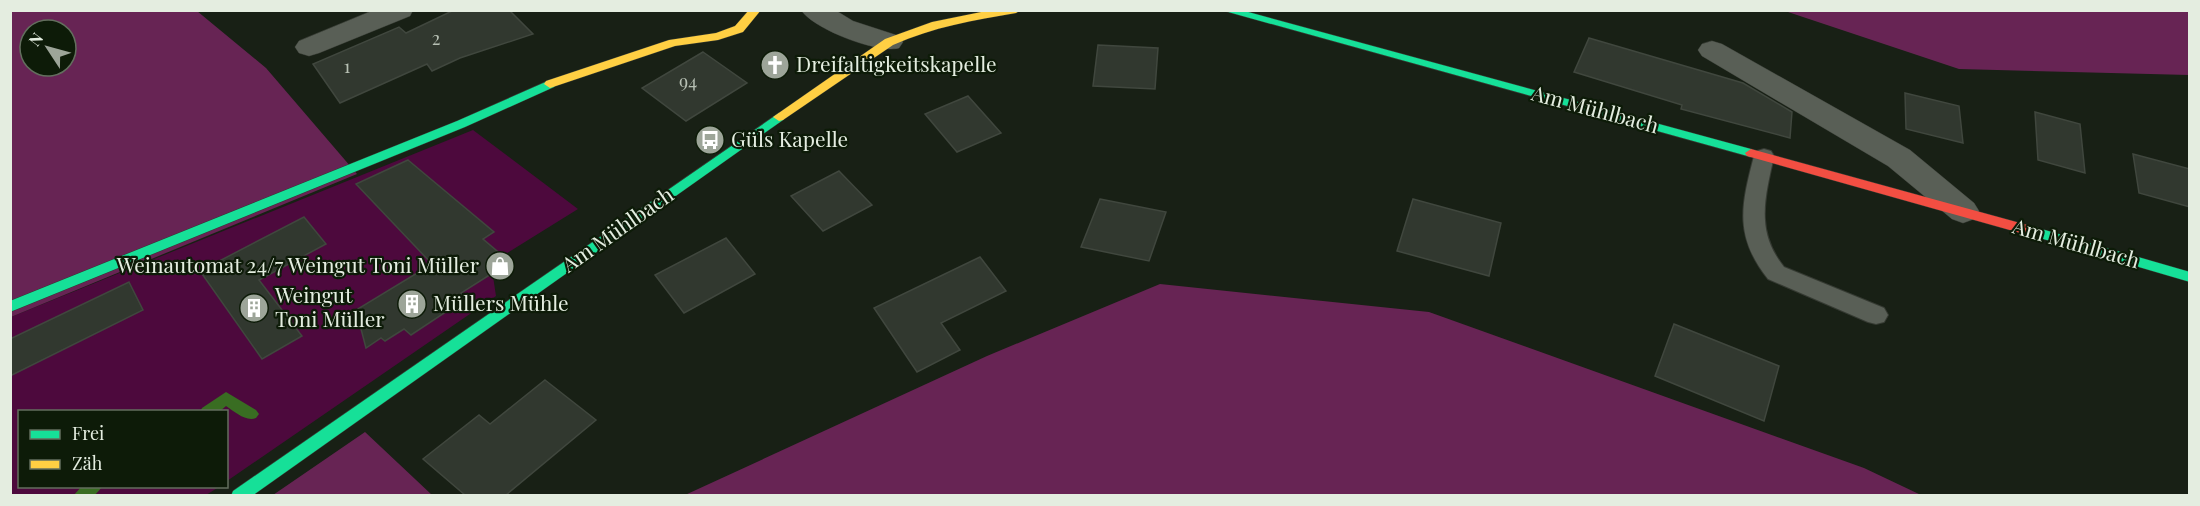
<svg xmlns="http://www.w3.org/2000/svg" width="2200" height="506" viewBox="0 0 2200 506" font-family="'Playfair Display',serif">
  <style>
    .green { fill: #4d093d }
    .forest { fill: #672454; fill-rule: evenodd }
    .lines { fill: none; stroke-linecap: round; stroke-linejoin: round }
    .stream { fill: #396d22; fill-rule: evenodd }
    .building { fill: #31382f; stroke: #40473e; stroke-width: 1.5 }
    .lane-casing { stroke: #353a32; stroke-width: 2 }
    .street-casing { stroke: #353a32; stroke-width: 1 }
    .fast-casing { stroke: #353a32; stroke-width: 1 }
    .slow-casing { stroke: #353a32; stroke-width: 1 }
    .jam-casing { stroke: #353a32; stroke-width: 1 }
    .lane { fill: #595f56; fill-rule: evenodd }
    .street { fill: #595f56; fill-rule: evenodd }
    .fast { fill: #16e098; fill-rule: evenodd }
    .slow { fill: #ffcf43; fill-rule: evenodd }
    .jam { fill: #f24e42; fill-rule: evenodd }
    .labels { text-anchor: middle; stroke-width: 4.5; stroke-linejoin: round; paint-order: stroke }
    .number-label { font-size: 18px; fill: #b7c0b4 }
    .poi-label { font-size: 21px; fill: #e4ede0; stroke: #0d1b08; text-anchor: start }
    .street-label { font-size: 21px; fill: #e4ede0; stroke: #0d1b08 }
  </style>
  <rect width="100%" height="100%" fill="#182015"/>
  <path class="green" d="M473,130L578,209L491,263L496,296L227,481L226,412H20V486L219,487L206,495L11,496V317Z"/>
  <path class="forest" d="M11,11H197L266,68L357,174L11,317ZM30,30H66V66H30Z
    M1785,11H2189V75L1959,69Z
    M1160,284L1429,312L1864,468L1921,495H685L987,356Z
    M365,432L432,495H273Z"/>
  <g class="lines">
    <path class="stream" d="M226,392L256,410L259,414L256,418C246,422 235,412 226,406L219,412H200L202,408Z
      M82,486H103L94,496H73Z"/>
  </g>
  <path class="building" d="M454,10H509L533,34L460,58L432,71L427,64L340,103L313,64L399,27L406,33Z
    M1589,38L1743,83L1792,112L1790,138L1681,109L1682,105L1574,72Z
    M1098,45L1158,48L1155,89L1093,86Z
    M703,52L747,83L686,121L642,88Z
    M1905,93L1959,106L1963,143L1906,129Z
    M968,96L1001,133L957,152L925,114Z
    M2035,112L2080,124L2085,173L2038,160Z
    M2133,154L2190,169V207L2139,193Z
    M408,160L494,232L483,239L510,262L461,293L467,298L411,335L404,329L385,341L381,338L366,348L356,310L432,264L356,184Z
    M839,171L872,205L823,231L791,196Z
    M1100,199L1166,212L1149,261L1081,247Z
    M1413,199L1501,223L1489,276L1397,251Z
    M304,217L326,244L259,280L302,336L262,359L200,271Z
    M726,238L755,274L684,313L655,275Z
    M980,257L1006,291L941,323L960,350L917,372L874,308Z
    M129,282L143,310L10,376V339Z
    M1674,324L1779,366L1764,421L1655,376Z
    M545,380L596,420L506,495H465L423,459L479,415L490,424Z"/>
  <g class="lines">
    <g class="lane-casing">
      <path id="lane" d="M1764,149L1771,151L1774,156C1765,198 1755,231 1784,267L1884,308L1888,315L1884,322L1876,324L1868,322L1768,279C1734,236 1741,206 1754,156L1757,151Z"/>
    </g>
    <g class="street-casing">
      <path id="street" d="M374,10H413L410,16L319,53L309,56L299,53L295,47L299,41Z
        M801,10H835L853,21L899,36L903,42L899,48C878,54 813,29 801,10Z
        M1712,41L1722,44L1910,150L1974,203L1979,211L1974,219L1963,223L1952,219L1888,166L1702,56L1698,50L1702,44Z"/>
    </g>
    <g class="fast-casing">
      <path id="fast" d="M1221,10H1241L1751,149L1757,153L1751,157Z
        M550,80L556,84L554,87L465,127L10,312V301L457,121Z
        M779,113L785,117L783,120L252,496H231L233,491Z
        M2031,226L2190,272V282L2026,234L2024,231L2026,228Z"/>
    </g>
    <g class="slow-casing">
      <path id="slow" d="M749,10H761L743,32L718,40L675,46L550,88L544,84L546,81L669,40L716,33L735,26Z
        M991,10H1021L1016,13C974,20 933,27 893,45L783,120L779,121L773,117L885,39L932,22Z"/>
    </g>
    <g class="jam-casing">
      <path id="jam" d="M1751,149L2031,226L2038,231L2031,236L1747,156L1745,153Z"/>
    </g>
    <use href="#lane" class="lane"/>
    <use href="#street" class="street"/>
    <use href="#fast" class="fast"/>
    <use href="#slow" class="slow"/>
    <use href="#jam" class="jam"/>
  </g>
  <defs>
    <g id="church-disc" transform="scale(1.5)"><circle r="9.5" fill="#9da599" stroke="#0d1b08"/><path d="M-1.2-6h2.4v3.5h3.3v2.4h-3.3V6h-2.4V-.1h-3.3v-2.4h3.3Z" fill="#fff"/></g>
    <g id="bus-disc" transform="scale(1.5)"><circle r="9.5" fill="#9da599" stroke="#0d1b08"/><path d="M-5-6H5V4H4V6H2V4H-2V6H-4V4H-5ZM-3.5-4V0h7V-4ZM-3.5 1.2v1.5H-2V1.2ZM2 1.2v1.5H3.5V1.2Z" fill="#fff"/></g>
    <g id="shop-disc" transform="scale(1.5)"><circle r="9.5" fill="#9da599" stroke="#0d1b08"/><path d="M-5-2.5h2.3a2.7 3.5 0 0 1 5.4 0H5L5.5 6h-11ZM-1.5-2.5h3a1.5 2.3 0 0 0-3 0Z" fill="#fff"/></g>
    <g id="building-disc" transform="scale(1.5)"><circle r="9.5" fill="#9da599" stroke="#0d1b08"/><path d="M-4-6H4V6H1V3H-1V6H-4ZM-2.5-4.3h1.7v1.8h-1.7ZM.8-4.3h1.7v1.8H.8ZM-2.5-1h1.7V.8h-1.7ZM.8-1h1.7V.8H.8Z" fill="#fff"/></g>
  </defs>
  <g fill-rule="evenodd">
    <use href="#church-disc" x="775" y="65"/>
    <use href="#bus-disc" x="710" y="140"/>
    <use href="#shop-disc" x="500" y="266"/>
    <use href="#building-disc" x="412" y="304"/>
    <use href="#building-disc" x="254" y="308"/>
  </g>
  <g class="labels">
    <g class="number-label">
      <text x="436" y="45">2</text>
      <text x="347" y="73">1</text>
      <text x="688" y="88">94</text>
    </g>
    <g class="poi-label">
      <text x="796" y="72">Dreifaltigkeitskapelle</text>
      <text x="731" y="147">Güls Kapelle</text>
      <text x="479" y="273" text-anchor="end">Weinautomat 24/7 Weingut Toni Müller</text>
      <text x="275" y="303">Weingut<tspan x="275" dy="24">Toni Müller</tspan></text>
      <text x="433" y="311">Müllers Mühle</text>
    </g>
    <g class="street-label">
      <text transform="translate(1595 110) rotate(15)" y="7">Am Mühlbach</text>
      <text transform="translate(618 230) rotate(-35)" y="7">Am Mühlbach</text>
      <text transform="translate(2076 244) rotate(16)" y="7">Am Mühlbach</text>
    </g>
  </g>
  <rect width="2200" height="506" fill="none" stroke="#e4ede0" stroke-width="24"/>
  <rect x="18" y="410" width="210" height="78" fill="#0d1b08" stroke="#636f5e" stroke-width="1.5"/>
  <rect x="30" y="430" width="30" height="9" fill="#16e098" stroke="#636f5e" stroke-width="1.5"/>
  <text x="72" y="440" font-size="18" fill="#e4ede0">Frei</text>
  <rect x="30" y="460" width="30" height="9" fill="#ffcf43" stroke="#636f5e" stroke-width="1.5"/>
  <text x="72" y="470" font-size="18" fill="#e4ede0">Zäh</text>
  <g transform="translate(48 48) rotate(306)"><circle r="28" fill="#0d1b08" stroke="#636f5e" stroke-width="1.5"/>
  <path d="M0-4.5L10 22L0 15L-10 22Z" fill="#9da599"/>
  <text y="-9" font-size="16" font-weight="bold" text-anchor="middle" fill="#e4ede0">N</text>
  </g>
</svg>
